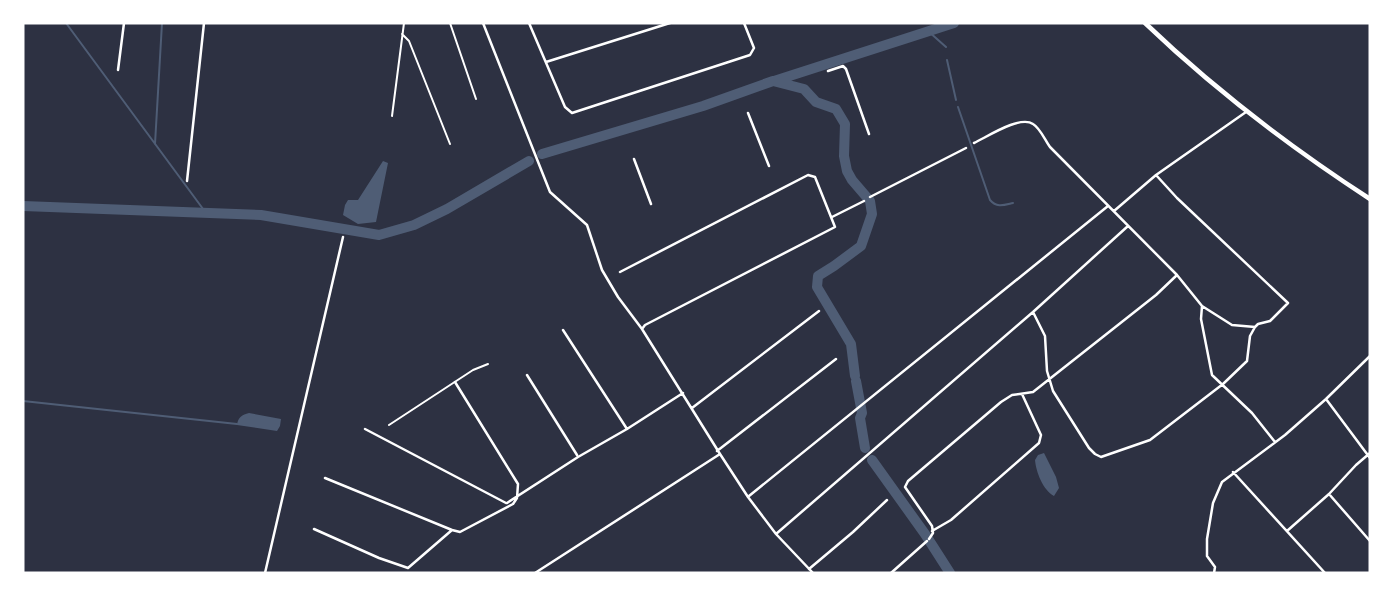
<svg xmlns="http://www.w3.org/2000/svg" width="1393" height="596" viewBox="0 0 1393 596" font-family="Inter,sans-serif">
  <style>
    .water { fill: #4f5d75 }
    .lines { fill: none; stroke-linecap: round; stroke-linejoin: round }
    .stream { stroke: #4f5d75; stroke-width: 2 }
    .river { stroke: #4f5d75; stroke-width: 10 }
    .service { stroke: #fff; stroke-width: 2 }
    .minor { stroke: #fff; stroke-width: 2.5 }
    .trunk { stroke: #fff; stroke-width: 4.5 }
  </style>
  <rect width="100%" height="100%" fill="#2d3142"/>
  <path class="water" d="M383,161L388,163L376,222L358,224L343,215L345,205L348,200H358Z
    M249,413L281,419L280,426L277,431L237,425C238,417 242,415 249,413Z
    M1044,453L1056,477L1059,488L1054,496C1043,490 1036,472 1035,460L1038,455Z"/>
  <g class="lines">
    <path class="stream" d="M66,23L206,213
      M928,31L946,47
      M947,60L956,100
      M958,107L990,200C997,208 1004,205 1013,203
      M155,144L162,23
      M23,401L237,424"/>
    <path class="river" d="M774,81L954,23
      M542,154L703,106L773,81L804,89L816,102L836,109L845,124L844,156L847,171L852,180L870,201L872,214L861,246L834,266L818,276L817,287L851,344L855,376
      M23,206L261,215L379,235L414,225L447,209L529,161
      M856,381L862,413L860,418L865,448
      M872,460L925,534L950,573"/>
    <path class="service" d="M450,23L476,99
      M402,34L409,41L450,144
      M392,116L404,23
      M389,425L473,370L488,364"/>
    <path class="minor" d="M483,23L550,192L587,225L602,270L618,297L642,329L720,454L748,497L776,534L813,573
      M529,23L565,107L572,113L750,55L754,48L744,23
      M546,62L670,23
      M118,70L124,23
      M828,71L843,66L846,69L869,134
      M748,113L769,166
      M974,143C987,137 1020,115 1033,124C1040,128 1045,140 1050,147L1177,275L1202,306L1201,319L1212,375L1252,413L1275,442
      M634,159L651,204
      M187,181L204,23
      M870,197L966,148
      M1114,211L1156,175L1246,112
      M832,217L864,201
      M620,272L808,175L815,177L835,227L645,325L642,329
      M1202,306L1232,325L1255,327
      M1033,312L1045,336L1047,371L1053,391L1089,448L1095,454L1101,457L1150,440L1223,384L1247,361L1250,336L1255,327L1258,324L1270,321L1288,303L1177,198L1156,175
      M563,330L627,429
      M527,375L577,455
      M1326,399L1370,458
      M692,408L819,311
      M365,429L506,503
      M717,451L836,359
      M1233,472L1325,573
      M325,478L452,530
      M1329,494L1370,541
      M749,496L1108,206
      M507,503L578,457L627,429L683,393
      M314,529L379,558L408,568L452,530L460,532L513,504L517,498L518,484L455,382
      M932,531L951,520L1039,443L1041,435L1022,394
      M1287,531L1329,494L1356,465L1370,453
      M776,534L1033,312L1128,226
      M929,539L933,533L932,526L905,487L908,481L1001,402L1012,395L1033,392L1156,295L1177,275
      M809,569L853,532L887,500
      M265,573L343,237
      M535,573L720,454
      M891,573L927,541
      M1214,573L1215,567L1207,556V539L1213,503L1222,482L1285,435L1326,399L1370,356"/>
    <path class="trunk" d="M1145,23C1214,89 1290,147 1370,199"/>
  </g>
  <rect width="1393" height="596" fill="none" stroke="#ffffff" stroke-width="49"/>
</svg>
